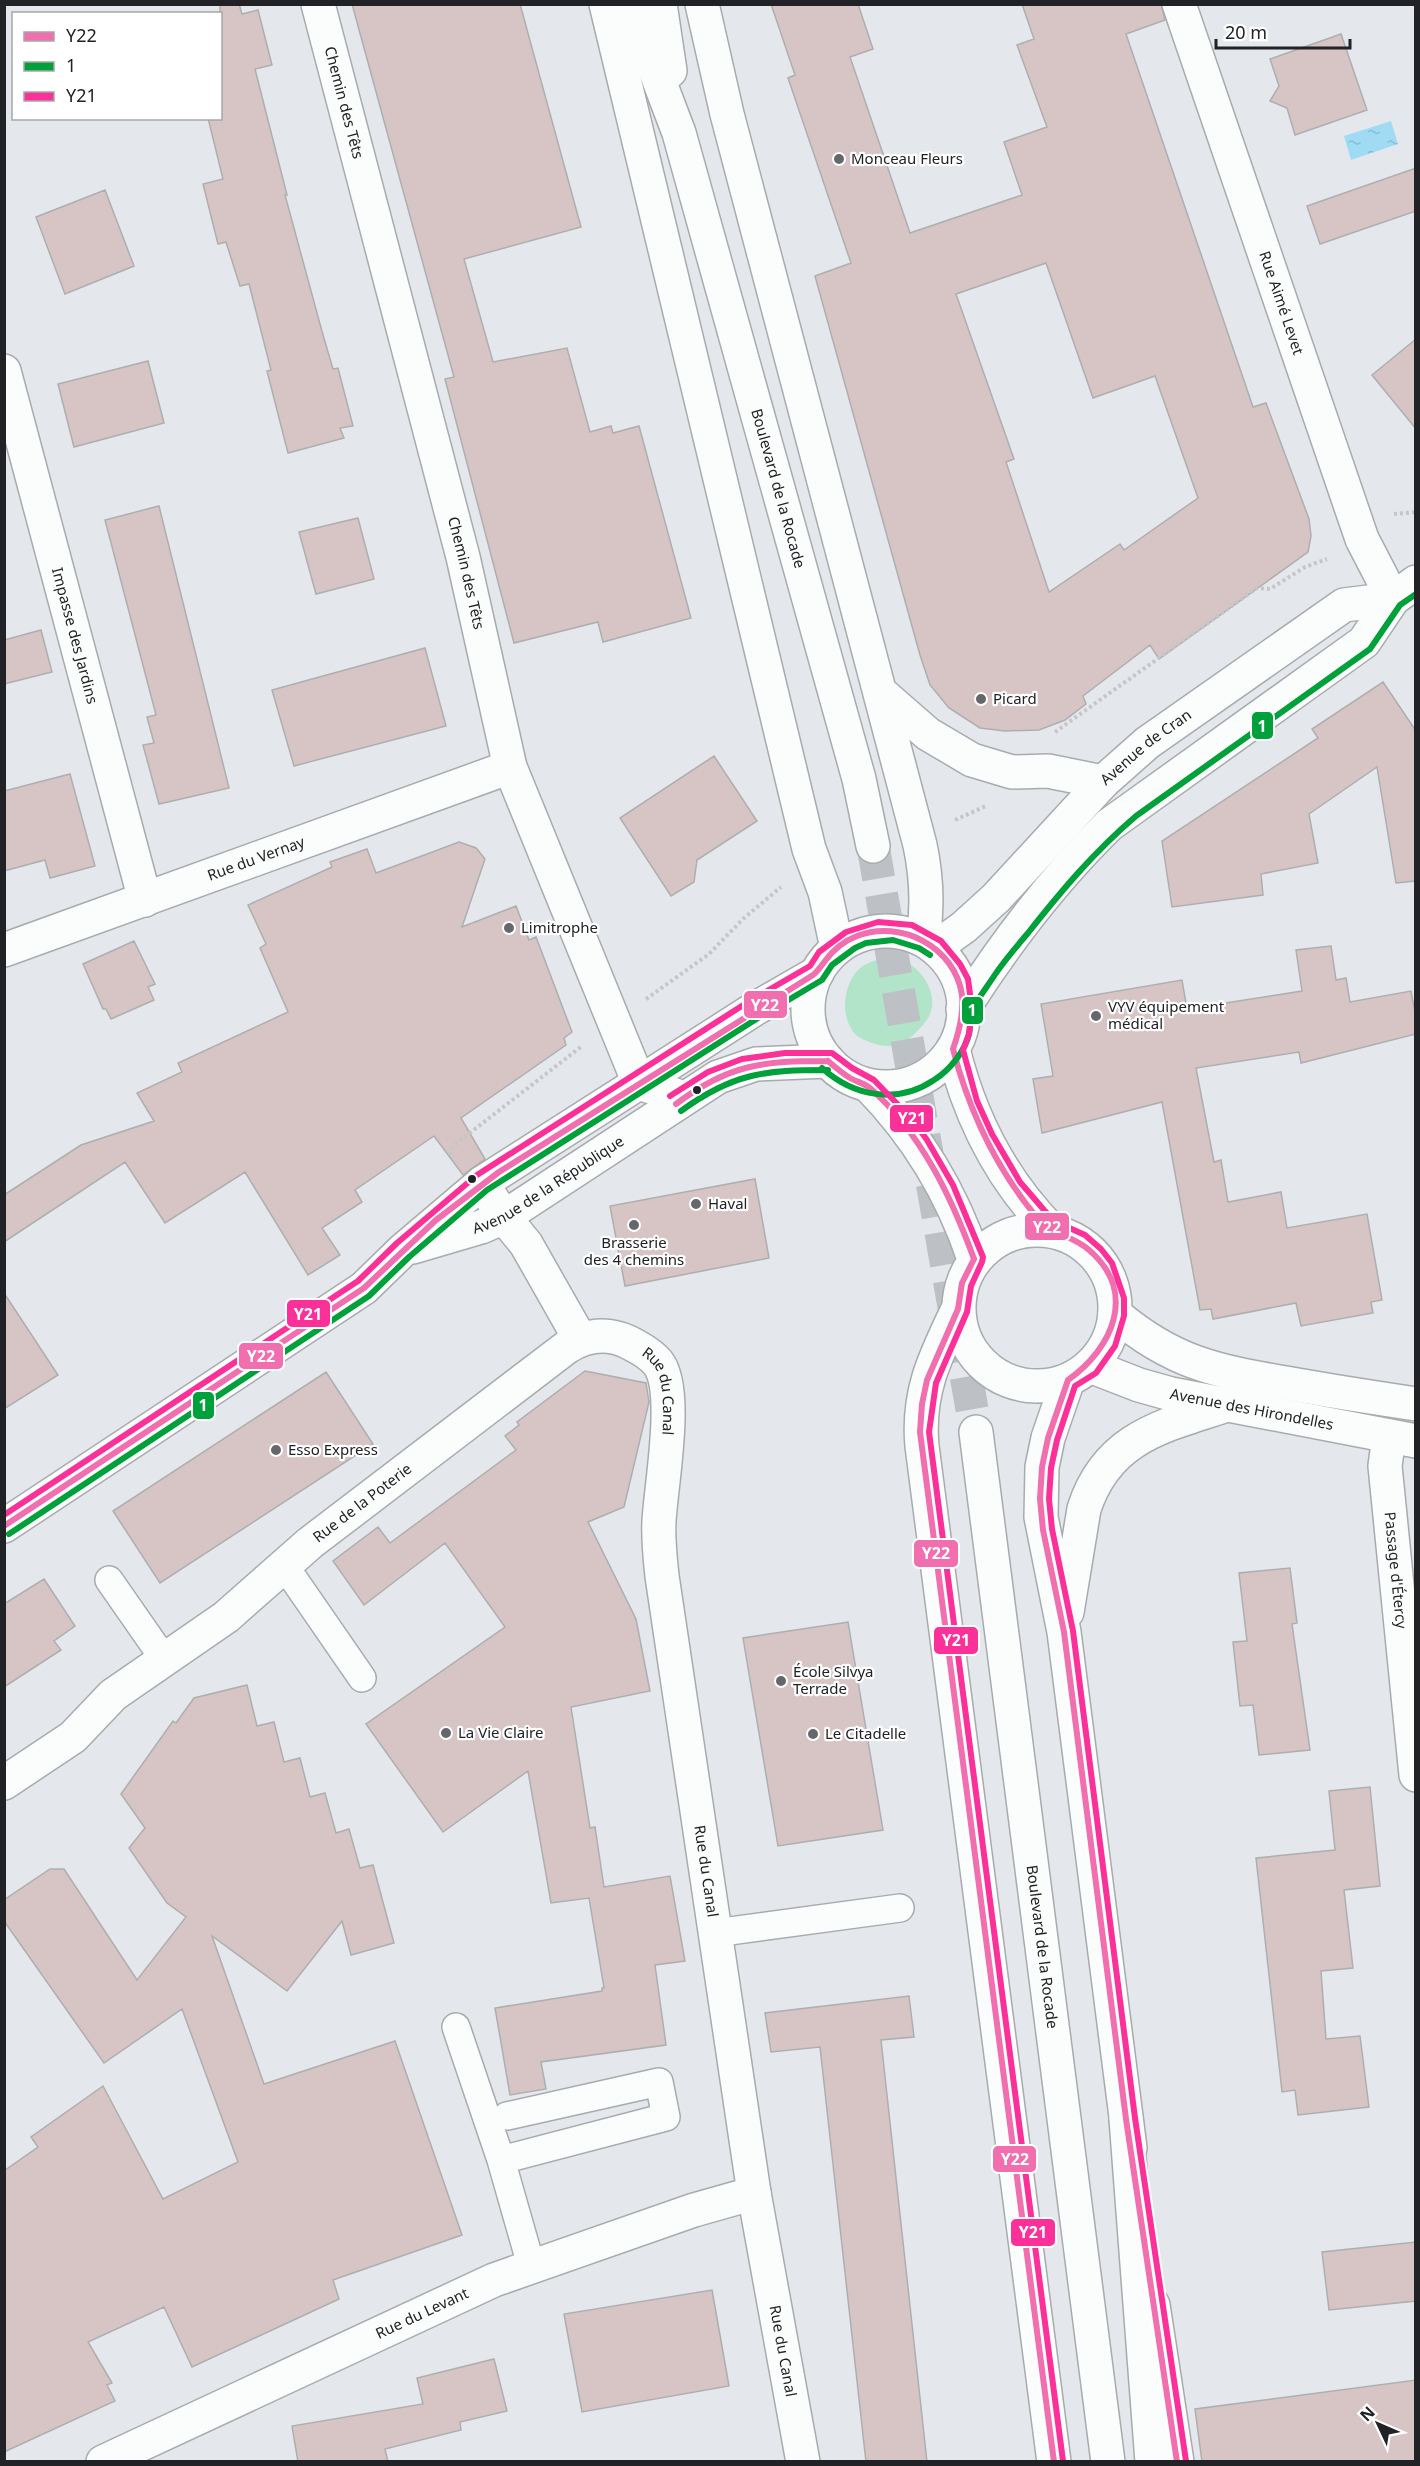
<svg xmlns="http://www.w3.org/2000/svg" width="1420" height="2466" viewBox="0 0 1420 2466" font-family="'Noto Sans',sans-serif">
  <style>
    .green { fill: #b2e4ca }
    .water { fill: url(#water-ripples) }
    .building { fill: #d6c5c4; stroke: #aeaeaf; stroke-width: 1.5; fill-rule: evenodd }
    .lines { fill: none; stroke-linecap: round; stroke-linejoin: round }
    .highway-tunnel { stroke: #bdc0c4; stroke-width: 33; stroke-dasharray: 33 16; stroke-linecap: butt }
    .lane-casing { stroke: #a8abae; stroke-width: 30 }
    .street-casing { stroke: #a8abae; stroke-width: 36 }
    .secondary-casing { stroke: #a8abae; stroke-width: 36 }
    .primary-casing { stroke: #a8abae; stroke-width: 36 }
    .highway-casing { stroke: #a8abae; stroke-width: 36 }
    .path { stroke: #c6c6c9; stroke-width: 4; stroke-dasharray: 3 3; stroke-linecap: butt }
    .lane { stroke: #fbfcfc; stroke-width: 27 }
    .street { stroke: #fbfcfc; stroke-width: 33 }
    .secondary { stroke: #fbfcfc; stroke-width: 33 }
    .primary { stroke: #fbfcfc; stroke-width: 33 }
    .highway { stroke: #fbfcfc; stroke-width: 33 }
    .bus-1-casing { stroke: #fff; stroke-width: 10 }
    .bus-2-casing { stroke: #fff; stroke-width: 10 }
    .bus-3-casing { stroke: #fff; stroke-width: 10 }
    .bus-1 { stroke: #f16eaf; stroke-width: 6 }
    .bus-2 { stroke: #00a13a; stroke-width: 6 }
    .bus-3 { stroke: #fb3199; stroke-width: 6 }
    .poi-dot { fill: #65676b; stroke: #fff; stroke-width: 2 }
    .bus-dot { fill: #202225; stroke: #fff; stroke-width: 2 }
    .labels { text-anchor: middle; stroke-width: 4.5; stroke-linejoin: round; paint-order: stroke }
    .street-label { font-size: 15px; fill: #202225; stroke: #fff }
    .poi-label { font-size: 15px; fill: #202225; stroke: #fff; text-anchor: start }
    .line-badge { stroke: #fff; stroke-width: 2 }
    .badge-label { font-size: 16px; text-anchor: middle; font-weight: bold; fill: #fff }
  </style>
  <defs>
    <pattern id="water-ripples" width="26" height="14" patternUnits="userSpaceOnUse" patternTransform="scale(1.5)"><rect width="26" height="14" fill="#a0dbf4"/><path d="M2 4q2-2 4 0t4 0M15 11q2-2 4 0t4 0" fill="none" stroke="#8abcd1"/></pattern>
  </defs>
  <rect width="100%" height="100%" fill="#e4e8ec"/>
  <path class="green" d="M890,958C896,959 903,960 908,963C927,974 941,1002 926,1021C911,1040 897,1052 872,1043C867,1041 859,1038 856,1035C839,1018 843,983 860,968C869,961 880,959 890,958Z"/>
  <path class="water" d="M1391,121L1398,144L1351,160L1344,136Z"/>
  <path class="building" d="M220,4H239L242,14L258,10L272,65L255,69L287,195H285L323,335L333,369L338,368L353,426L340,428L344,438L288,453L267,371L271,370L249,284L240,286L226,242L218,244L203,184L223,179L208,118H220Z
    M352,4H520L581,227L464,259L493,362L567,348L590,432L611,426L613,433L639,426L691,618L603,642L598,622L514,643L445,379L454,377Z
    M771,4H858L873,49L850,57L910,233L1022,195L1004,142L1047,127L1017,45L1034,39L1022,4H1161L1165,20L1126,34L1253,407L1266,403L1309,519L1311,536L1308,552L1159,659L1150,645L1083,696L1086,704L1065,720L1039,730L1005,731L980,728L949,708L930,685L920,655L815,276L851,263L788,78L795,75ZM1046,263L1093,398L1155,376L1198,498L1124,550L1120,544L1049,592L1006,462L1014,459L956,294Z
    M1341,34L1367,110L1295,135L1287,108L1270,101L1279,86L1270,59Z
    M1416,168V211L1320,244L1307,206Z
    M105,190L134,266L65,294L36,217Z
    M1416,339V429L1372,375Z
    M148,361L164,423L74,447L58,384Z
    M159,506L229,788L159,804L143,745L154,743L147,717L156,715L105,520Z
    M358,518L374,579L316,594L299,532Z
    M41,630L52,672L4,684V640Z
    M425,648L446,726L294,766L272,690Z
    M1383,682L1416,731V881L1396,883L1377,767L1309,814L1318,863L1261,874L1263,895L1172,907L1162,841L1318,738L1312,729Z
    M714,756L757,821L697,860L694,882L671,896L620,818Z
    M70,774L95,866L50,878L45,860L4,871V791Z
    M459,842L476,848L485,859L462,927L516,906L529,940L536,937L572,1032L564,1038L566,1045L461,1118L485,1159L463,1175L434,1136L355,1190L362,1202L322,1228L340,1255L308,1275L245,1172L165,1223L125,1162L4,1242V1195L81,1145L154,1121L137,1093L182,1072L178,1063L288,1012L260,948L266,944L248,905L332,867L330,862L367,849L376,873Z
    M134,941L155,984L148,987L154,1000L111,1019L106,1009H103L83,964Z
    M1331,946L1336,980L1346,978L1350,1002L1411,991L1416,1017V1034L1301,1063L1299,1052L1196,1068L1214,1162L1221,1160L1228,1202L1281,1192L1287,1228L1367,1214L1382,1300L1371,1302L1373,1313L1301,1326L1296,1303L1213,1319L1211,1309L1200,1310L1162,1102L1042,1133L1033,1079L1053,1076L1041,1004L1182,980L1187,1009L1302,991L1296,950Z
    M755,1179L769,1258L625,1286L610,1206Z
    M4,1293L58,1375L4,1409Z
    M585,1371L646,1383L649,1402L624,1507L588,1522L636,1619L650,1691L571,1707L590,1828L595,1827L604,1887L670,1876L685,1961L655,1965L666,2045L541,2062L546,2089L510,2095L495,2008L602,1991V1988H604L589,1898L551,1903L528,1771L443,1832L366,1724L505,1627L445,1543L364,1605L333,1561L378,1527L390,1543L516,1450L505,1436L519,1425L517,1422Z
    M326,1372L373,1444L160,1583L113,1511Z
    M1290,1568L1297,1623L1292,1624L1310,1750L1259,1755L1253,1705L1240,1706L1233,1642L1247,1641L1239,1573Z
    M44,1579L75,1626L54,1641L61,1650L4,1687V1604Z
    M848,1622L883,1830L778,1846L743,1638Z
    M247,1685L257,1726L274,1722L284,1762L300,1758L310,1797L325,1793L336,1833L349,1829L360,1868L373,1865L394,1943L351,1955L342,1921L287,1991L212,1936L264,2084L395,2041L462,2235L333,2280L339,2299L192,2367L164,2307L88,2342L112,2383L107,2385L115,2401L4,2452V2171L38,2147L31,2137L103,2086L163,2199L238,2162L182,2009L104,2063L4,1921V1900L50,1869H64L137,1980L186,1917L167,1903L129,1848L145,1828L121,1794L173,1721L176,1723L194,1698Z
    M1370,1787L1380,1886L1344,1890L1353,1968L1321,1971L1326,2039L1360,2036L1369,2107L1298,2115L1295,2090L1282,2092L1256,1858L1335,1850L1329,1791Z
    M909,1996L914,2037L881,2040L927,2462H866L820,2047L771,2052L765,2013Z
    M1416,2242V2301L1329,2310L1322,2252Z
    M712,2290L729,2386L582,2412L564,2314Z
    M494,2359L507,2411L460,2422L461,2430L385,2449L388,2462H298L292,2426L423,2404L417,2378Z
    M1416,2380V2462H1202L1195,2409Z"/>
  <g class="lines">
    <path class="highway-tunnel" d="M873,846L976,1432"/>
    <g class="lane-casing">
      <path id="lane" d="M284,1565L362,1678
        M109,1580L164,1659
        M715,1933L900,1908
        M456,2027L501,2160
        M507,2116L659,2082L666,2117L501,2160L531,2265"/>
    </g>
    <g class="street-casing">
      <g id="street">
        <path id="s1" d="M318,4L463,557L510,767L639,1083L684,1098"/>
        <path id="s2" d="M1179,4L1362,539L1393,599"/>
        <path id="s3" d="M4,371L145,900"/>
        <path id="s4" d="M4,950L510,767"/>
        <path d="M482,1183L504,1217L526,1244L580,1339"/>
        <path id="s5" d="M1389,1436L1385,1466L1416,1775"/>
        <path id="s6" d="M4,1783L73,1737L113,1695L226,1617L310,1543L567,1347C586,1335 607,1332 628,1342C638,1347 651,1354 658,1363C679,1390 661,1485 659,1521C658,1539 660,1558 662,1576L754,2193L803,2462"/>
        <path id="s7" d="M103,2462L494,2280L694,2210L754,2193"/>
      </g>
    </g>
    <g class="secondary-casing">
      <g id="secondary">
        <path id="s8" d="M935,948L964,927L996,898L1103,782L1147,743L1344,605L1393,599"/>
        <path d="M963,1009C1005,943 1054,879 1109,825L1364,642L1393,599L1416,582"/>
        <path id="s9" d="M413,1247L481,1227L504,1217L718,1077L756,1064L828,1061"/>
        <path d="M1115,1314C1176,1366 1222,1372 1297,1385C1336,1392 1376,1398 1416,1404"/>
        <path id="s10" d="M1090,1366L1139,1385L1171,1394L1416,1441"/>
        <path d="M4,1526L364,1288L403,1250L482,1183L753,1010L817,973"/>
      </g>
    </g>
    <g class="primary-casing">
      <path id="primary" d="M606,4L809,849L825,892L837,948
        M702,4L727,114L920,845C927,878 928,907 923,940
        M881,693L928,734L972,760L1012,772L1048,771L1103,782
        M808 1009a78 78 0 1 1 156 0a78 78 0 1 1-156 0Z
        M953,1049C970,1118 1001,1179 1051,1230
        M868,1085C917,1135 952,1193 974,1259
        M959 1308a78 78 0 1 1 156 0a78 78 0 1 1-156 0Z
        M958,1309C935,1357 917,1392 922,1446L1054,2462
        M1068,1380L1048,1438L1042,1467L1041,1517L1064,1632L1130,2148
        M1067,1612L1084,1509C1107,1437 1163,1426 1227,1405
        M1153,2305L1177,2462"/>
    </g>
    <g class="highway-casing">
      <g id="highway">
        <path id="s11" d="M630,4L679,133L859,779L873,846"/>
        <path d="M660,4L670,71"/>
        <path id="s12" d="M976,1432L1108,2462"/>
        <path d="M1126,2119L1152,2462"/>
      </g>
    </g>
    <path class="path" d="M1394,514L1416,512
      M1055,732L1257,588L1270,589L1305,567L1327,559
      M955,820L986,806
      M646,999L709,954L743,919L781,887
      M450,1155L453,1146L582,1046"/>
    <use href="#lane" class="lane"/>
    <use href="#street" class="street"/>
    <use href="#secondary" class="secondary"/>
    <use href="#primary" class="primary"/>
    <use href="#highway" class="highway"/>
    <g class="bus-1-casing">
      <path id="bus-1" d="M953,1049C968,1107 991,1158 1027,1205C1034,1214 1043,1226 1053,1231C1066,1237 1078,1240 1089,1250C1138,1292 1113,1348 1068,1380
        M828,1061C835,1067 842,1073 850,1078C857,1082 864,1083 870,1088C921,1133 951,1196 974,1259
        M676,1104C729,1064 763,1061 828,1061
        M974,1259L962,1283L958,1309L927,1380L922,1404L920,1432L1054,2462
        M1068,1380L1048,1438L1042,1467L1040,1499L1043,1530L1064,1632L1126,2119L1177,2462
        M4,1526L364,1288L436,1220L499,1172L813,975C818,971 821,966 825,961C833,950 844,941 857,936C901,919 955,947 962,995C964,1014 959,1032 953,1049"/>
    </g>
    <g class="bus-2-casing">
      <path id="bus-2" d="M822,1068C853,1096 897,1105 934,1080C950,1070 965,1051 969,1034C971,1026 969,1018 972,1011C977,999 987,987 994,976C1004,961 1016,947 1028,933C1062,890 1094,852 1136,816L1370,649L1400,605L1416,594
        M681,1111C733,1073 765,1070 828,1070
        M9,1534L369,1296L409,1257L487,1190L758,1018L822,980L832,965L855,948L866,943L893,940L919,948L930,955"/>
    </g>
    <g class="bus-3-casing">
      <path id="bus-3" d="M670,1096L708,1072L742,1059L785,1053H832L852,1068L874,1080L912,1119L927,1140L953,1185L983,1257L982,1262L971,1286L967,1312L936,1383L929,1432L1063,2461
        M4,1515L358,1281L397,1243L477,1175L748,1002L810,966L819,952L846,932L878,922L912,925L941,941L960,964L968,979L972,1009L969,1034L963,1050L977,1101L992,1134L1020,1182L1044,1210L1056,1222L1085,1235L1101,1249L1112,1263L1124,1298V1316L1115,1346L1096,1373L1075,1386L1057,1440L1051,1468L1049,1499L1052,1529L1073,1631L1135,2118L1186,2461"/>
    </g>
    <use href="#bus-1" class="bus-1"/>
    <use href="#bus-2" class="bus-2"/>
    <use href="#bus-3" class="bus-3"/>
  </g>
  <g class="poi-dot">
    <circle cx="839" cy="159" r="6"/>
    <circle cx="981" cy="699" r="6"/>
    <circle cx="509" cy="928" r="6"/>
    <circle cx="1096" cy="1016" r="6"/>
    <circle cx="696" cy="1204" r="6"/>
    <circle cx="634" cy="1225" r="6"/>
    <circle cx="276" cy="1450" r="6"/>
    <circle cx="781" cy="1681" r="6"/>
    <circle cx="446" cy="1733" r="6"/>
    <circle cx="813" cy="1734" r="6"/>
  </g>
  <g class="bus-dot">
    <circle cx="697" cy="1090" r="5"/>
    <circle cx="472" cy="1179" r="5"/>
  </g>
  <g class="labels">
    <g class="street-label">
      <text dy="5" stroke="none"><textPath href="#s1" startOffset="102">Chemin des Têts</textPath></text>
      <text dy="5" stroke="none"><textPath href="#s2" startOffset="316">Rue Aimé Levet</textPath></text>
      <text dy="5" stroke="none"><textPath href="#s11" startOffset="507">Boulevard de la Rocade</textPath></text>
      <text dy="5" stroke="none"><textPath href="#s1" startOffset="588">Chemin des Têts</textPath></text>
      <text dy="5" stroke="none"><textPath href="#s3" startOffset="274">Impasse des Jardins</textPath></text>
      <text dy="5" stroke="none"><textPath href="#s8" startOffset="292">Avenue de Cran</textPath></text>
      <text dy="5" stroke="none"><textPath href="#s4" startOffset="268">Rue du Vernay</textPath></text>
      <text dy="5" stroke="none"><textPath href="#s9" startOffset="150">Avenue de la République</textPath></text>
      <text dy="5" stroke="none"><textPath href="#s6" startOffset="842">Rue du Canal</textPath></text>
      <text dy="5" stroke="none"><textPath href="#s10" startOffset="168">Avenue des Hirondelles</textPath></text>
      <text dy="5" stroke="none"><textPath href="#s6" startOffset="456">Rue de la Poterie</textPath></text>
      <text dy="5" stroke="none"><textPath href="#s5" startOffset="135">Passage d'Étercy</textPath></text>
      <text dy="5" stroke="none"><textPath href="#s6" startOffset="1328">Rue du Canal</textPath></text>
      <text dy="5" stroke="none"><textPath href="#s12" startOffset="519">Boulevard de la Rocade</textPath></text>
      <text dy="5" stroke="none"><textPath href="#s7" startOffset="352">Rue du Levant</textPath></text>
      <text dy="5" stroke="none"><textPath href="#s6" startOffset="1814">Rue du Canal</textPath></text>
    </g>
    <g class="poi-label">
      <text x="851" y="164">Monceau Fleurs</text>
      <text x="993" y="704">Picard</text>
      <text x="521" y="933">Limitrophe</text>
      <text x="1108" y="1012">VYV équipement<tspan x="1108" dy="17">médical</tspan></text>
      <text x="708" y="1209">Haval</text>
      <text x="634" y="1248" text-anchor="middle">Brasserie<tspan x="634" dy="17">des 4 chemins</tspan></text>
      <text x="288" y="1455">Esso Express</text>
      <text x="793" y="1677">École Silvya<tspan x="793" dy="17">Terrade</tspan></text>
      <text x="458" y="1738">La Vie Claire</text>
      <text x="825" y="1739">Le Citadelle</text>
    </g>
  </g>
  <g class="line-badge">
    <rect x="1251" y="711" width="23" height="29" rx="6" fill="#00a13a"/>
    <rect x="743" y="990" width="45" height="29" rx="6" fill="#f16eaf"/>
    <rect x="961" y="996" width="23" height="29" rx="6" fill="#00a13a"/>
    <rect x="889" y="1104" width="45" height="29" rx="6" fill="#fb3199"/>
    <rect x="1024" y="1212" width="46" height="29" rx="6" fill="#f16eaf"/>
    <rect x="286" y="1299" width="45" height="29" rx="6" fill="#fb3199"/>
    <rect x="238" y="1342" width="46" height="28" rx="6" fill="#f16eaf"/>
    <rect x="192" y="1391" width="23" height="29" rx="6" fill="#00a13a"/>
    <rect x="913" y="1539" width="46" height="29" rx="6" fill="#f16eaf"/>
    <rect x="933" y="1626" width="46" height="29" rx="6" fill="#fb3199"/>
    <rect x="992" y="2145" width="45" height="28" rx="6" fill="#f16eaf"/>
    <rect x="1010" y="2218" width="46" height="29" rx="6" fill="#fb3199"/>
  </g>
  <g class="badge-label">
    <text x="1262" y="732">1</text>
    <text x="765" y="1011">Y22</text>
    <text x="972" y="1016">1</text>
    <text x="912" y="1124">Y21</text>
    <text x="1047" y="1233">Y22</text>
    <text x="308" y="1320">Y21</text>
    <text x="261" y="1362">Y22</text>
    <text x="203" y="1411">1</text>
    <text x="936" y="1559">Y22</text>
    <text x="956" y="1646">Y21</text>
    <text x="1015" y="2165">Y22</text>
    <text x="1033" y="2238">Y21</text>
  </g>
  <rect width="1420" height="2466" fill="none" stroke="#202225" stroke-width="12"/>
  <rect x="12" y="12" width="210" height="108" fill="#ffffff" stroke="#a6a7a8" stroke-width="1.5"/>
  <rect x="24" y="32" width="30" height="9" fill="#f16eaf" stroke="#a6a7a8" stroke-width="1.5"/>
  <text x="66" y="42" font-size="18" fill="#202225">Y22</text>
  <rect x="24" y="62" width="30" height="9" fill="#00a13a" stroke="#a6a7a8" stroke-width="1.5"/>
  <text x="66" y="72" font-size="18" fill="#202225">1</text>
  <rect x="24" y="92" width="30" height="9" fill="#fb3199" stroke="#a6a7a8" stroke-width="1.5"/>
  <text x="66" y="102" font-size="18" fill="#202225">Y21</text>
  <g transform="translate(1378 2424) rotate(314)" stroke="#ffffff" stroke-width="4.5" paint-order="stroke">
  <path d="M0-4.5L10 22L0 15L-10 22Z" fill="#202225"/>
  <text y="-9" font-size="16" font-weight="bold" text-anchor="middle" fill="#202225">N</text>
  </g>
  <path d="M1216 39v9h134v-9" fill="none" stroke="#202225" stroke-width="3"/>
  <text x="1225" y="39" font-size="18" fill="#202225" stroke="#ffffff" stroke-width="4.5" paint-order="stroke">20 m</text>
</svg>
